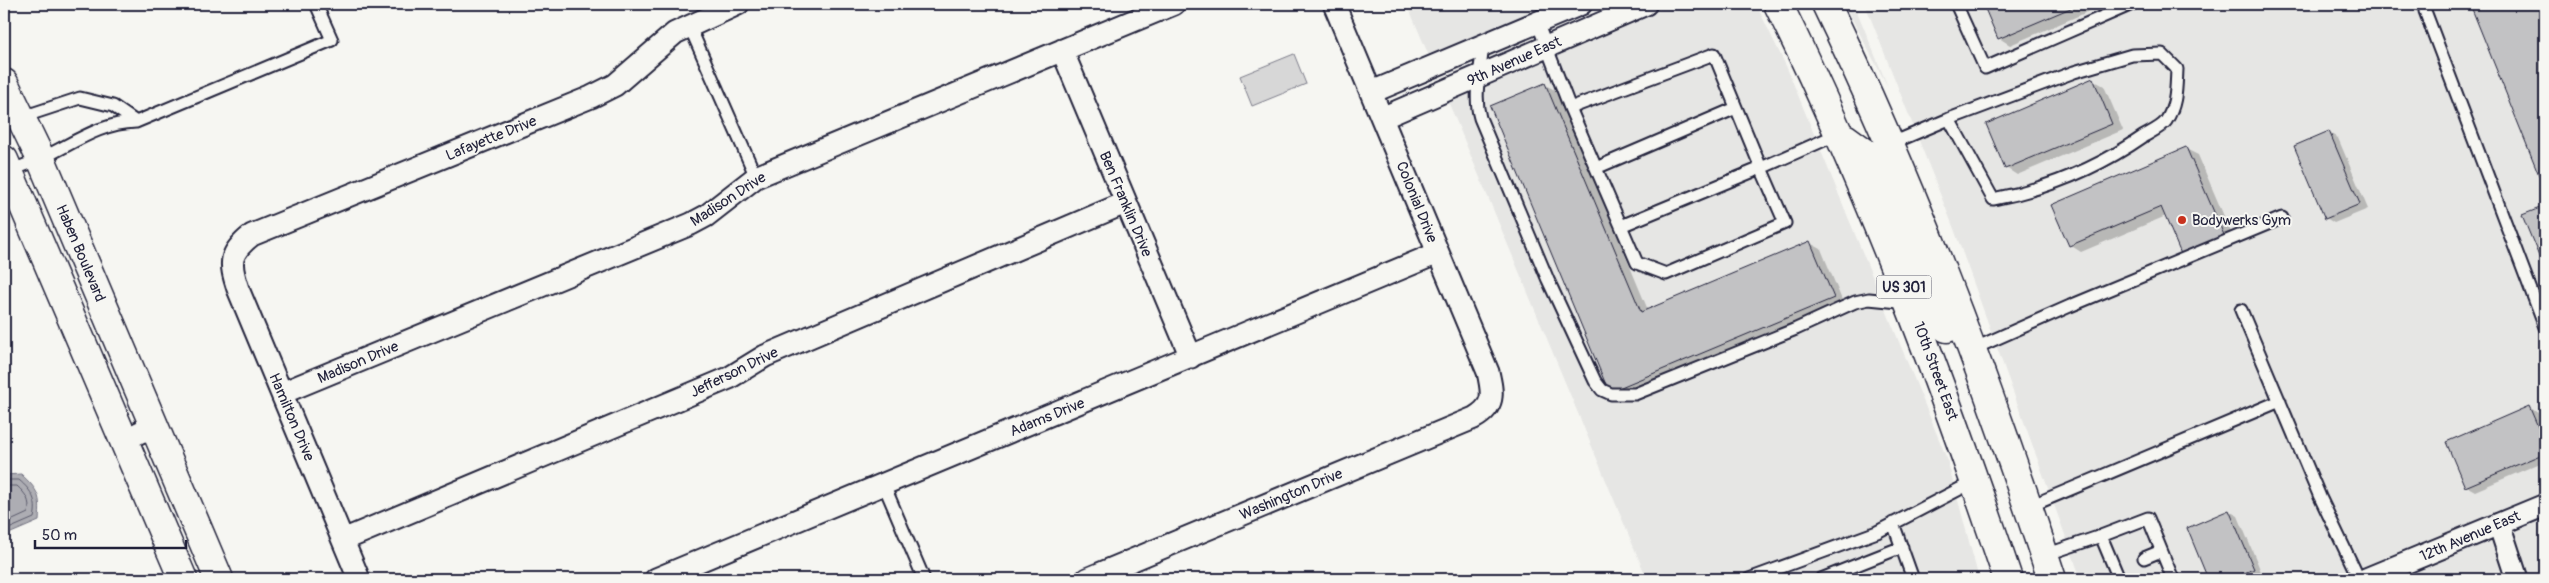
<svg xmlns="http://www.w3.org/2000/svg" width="2549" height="583" viewBox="0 0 2549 583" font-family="Pangolin,sans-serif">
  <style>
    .built { fill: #e6e6e4 }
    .green { fill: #d7d7d7; stroke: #7c7c89 }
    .water { fill: #adadb3; stroke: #757583 }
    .shadow { fill: #0003 }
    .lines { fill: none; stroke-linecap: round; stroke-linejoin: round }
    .shore { stroke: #5a5a6b; stroke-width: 1 }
    .building { fill: #c2c2c4; stroke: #22223b }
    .lane-casing { stroke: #22223b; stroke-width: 15 }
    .street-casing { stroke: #22223b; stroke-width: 25 }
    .secondary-casing { stroke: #22223b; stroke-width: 31 }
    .primary-casing { stroke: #22223b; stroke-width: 31 }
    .lane { stroke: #f6f6f2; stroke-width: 11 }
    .street { stroke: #f6f6f2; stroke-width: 21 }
    .secondary { stroke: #f6f6f2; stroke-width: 28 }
    .primary { stroke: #f6f6f2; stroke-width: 28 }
    .poi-dot { fill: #c8321e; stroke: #f6f6f2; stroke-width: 2 }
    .labels { text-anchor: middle; stroke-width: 4; stroke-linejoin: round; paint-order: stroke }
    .shield { fill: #f6f6f2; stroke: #626272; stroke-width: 1 }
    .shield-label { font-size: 14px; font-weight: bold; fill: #22223b }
    .street-label { font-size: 15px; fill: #22223b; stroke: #f6f6f2 }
    .poi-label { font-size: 15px; fill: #22223b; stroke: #f6f6f2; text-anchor: start }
  </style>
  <rect width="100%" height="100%" fill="#f6f6f2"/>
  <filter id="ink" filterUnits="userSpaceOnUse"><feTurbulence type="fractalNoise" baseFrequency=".02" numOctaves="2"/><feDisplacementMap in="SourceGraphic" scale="10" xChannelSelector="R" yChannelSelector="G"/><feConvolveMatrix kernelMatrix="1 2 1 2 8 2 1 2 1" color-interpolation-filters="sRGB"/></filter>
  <g filter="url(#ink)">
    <path class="built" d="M1407,4H1553L1429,56Z
      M1673,4H1756L1787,68L1947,459L1979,579H1647L1448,101Z
      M1844,4H1854L1888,87Z
      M1865,4H2545V579H2081L1954,229Z"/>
    <path class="green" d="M1294,54L1306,84L1252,106L1240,76Z"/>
    <path class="water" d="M21,474C39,491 41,496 39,521L4,536V475Z"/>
    <path class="shadow" d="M1984,4H2106L2010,45L1999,38Z
      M2471,4H2545V187Z
      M2093,80L2104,86L2123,130L2017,175L2006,168Z
      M1545,85L1557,91L1648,310L1810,243L1821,249L1844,305L1622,398L1492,107Z
      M2329,133L2338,138L2368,209L2334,223L2326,218Z
      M2186,149L2198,155L2235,242L2182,253L2166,216L2081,252L2070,245Z
      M2545,207V268L2524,216Z
      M2529,407L2538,413L2545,429V461L2475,491L2466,486Z
      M2229,511L2238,516L2262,574L2250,579H2210L2188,528Z"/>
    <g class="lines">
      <path class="shore" d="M4,480H19C32,491 38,501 34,518L4,531
        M4,486H17C26,494 31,501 28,513L4,524"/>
    </g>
    <path class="building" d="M1983,4H2080L1998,39Z
      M2470,4H2545V190Z
      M2093,78L2112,124L2005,169L1986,124Z
      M1545,83L1641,312L1810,241L1834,298L1609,392L1490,106Z
      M2329,131L2360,204L2325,219L2294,146Z
      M2186,147L2224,235L2181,254L2161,207L2069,246L2051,205Z
      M2545,206V271L2522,215Z
      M2529,406L2545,443V453L2465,487L2446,442Z
      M2229,510L2254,569L2230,579H2208L2187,528Z"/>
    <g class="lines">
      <g class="lane-casing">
        <path id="lane" d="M1956,4L1985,68L2132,4
          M2425,4V11L2545,327
          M1537,22L1570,108L1637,263L1666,274L1785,223L1761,168L1838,134
          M689,25L756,177
          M1483,45C1481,69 1473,94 1480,118L1548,280L1595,381L1602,390L1611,394H1635L1796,329L1855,302L1869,299L1899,302L1907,299
          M1570,108L1714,54L1761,168L1621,226
          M4,123L80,98L113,106L136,122
          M1890,144L1949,119L2074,72L2132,55L2162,54L2177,69C2176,88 2177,104 2166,121C2162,127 2151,132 2144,136C2098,168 2048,189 1993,199L1949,119
          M1596,168L1736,108
          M9,171C20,167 31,163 42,158C74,143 100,123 136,122L332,40L316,4
          M2241,310L2320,497L2359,579
          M1973,349L2070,306L2282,218
          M884,485L924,579
          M2028,507L2280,401
          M1893,523L1913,579
          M2101,536L2148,518L2173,579
          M2045,555L2101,536L2119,579
          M2144,558L2161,551
          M1749,579L1877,532L1975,481
          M1821,579L1902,547"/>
      </g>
      <g class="street-casing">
        <path id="street" d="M1062,50L1191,357
          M1372,92L1581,4
          M1382,118L1646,4
          M282,393L691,224L706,216L756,177L1174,4
          M124,440L155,425
          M2499,524L2517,579
          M343,540L729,378L765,356L1125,203
          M359,579L238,289C229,262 229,253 252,235L591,97L615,85L675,33L738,4
          M656,579L1438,253
          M1087,579L1474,418C1495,406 1493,394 1488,372L1334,4
          M2366,579L2545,505"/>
      </g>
      <g class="secondary-casing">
        <path id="secondary" d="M4,83L41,159L219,579
          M4,160L183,579"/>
      </g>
      <g class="primary-casing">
        <path id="primary" d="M1778,4C1870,190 1942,383 2008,579
          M1826,4C1916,190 1988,383 2052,579
          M1845,138L1867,154L1875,165L1947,328"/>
      </g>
      <use href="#lane" class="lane"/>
      <use href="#street" class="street"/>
      <use href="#secondary" class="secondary"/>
      <use href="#primary" class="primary"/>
    </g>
  </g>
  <circle class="poi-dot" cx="2182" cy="220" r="5"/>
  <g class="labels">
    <rect class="shield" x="1876.5" y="275.5" width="55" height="23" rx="4"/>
    <g class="shield-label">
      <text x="1904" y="292">US 301</text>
    </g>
    <g class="street-label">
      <text transform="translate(1514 61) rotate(-24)" y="5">9th Avenue East</text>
      <text transform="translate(491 138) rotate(-22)" y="5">Lafayette Drive</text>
      <text transform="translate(728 199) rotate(-33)" y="5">Madison Drive</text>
      <text transform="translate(1417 202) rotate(68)" y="5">Colonial Drive</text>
      <text transform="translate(1126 204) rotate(67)" y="5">Ben Franklin Drive</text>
      <text transform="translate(81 253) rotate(67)" y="5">Haben Boulevard</text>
      <text transform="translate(358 362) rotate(-23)" y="5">Madison Drive</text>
      <text transform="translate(1936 371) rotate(70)" y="5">10th Street East</text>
      <text transform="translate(734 372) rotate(-26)" y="5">Jefferson Drive</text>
      <text transform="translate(292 417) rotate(67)" y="5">Hamilton Drive</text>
      <text transform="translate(1047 417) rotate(-22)" y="5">Adams Drive</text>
      <text transform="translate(1291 494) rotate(-23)" y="5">Washington Drive</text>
      <text transform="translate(2470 536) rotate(-23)" y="5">12th Avenue East</text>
    </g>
    <g class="poi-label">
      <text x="2192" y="225">Bodywerks Gym</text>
    </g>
  </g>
  <rect width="2549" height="583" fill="none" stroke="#f6f6f2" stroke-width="20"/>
  <rect x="10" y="10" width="2529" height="563" fill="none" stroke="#22223b" stroke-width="2" filter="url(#ink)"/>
  <path d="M35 540v8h151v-8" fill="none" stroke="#22223b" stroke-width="2.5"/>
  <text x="42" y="540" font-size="15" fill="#22223b" stroke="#f6f6f2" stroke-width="4" paint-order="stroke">50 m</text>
</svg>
